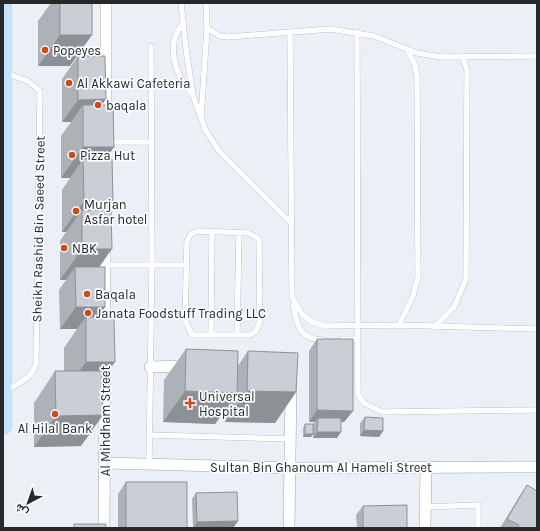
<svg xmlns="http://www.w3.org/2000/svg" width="540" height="531" viewBox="0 0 540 531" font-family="Karla,Vazirmatn,sans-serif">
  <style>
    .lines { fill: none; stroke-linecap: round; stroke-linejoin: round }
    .service-casing { stroke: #a0a5aa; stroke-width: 6 }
    .minor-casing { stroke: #a0a5aa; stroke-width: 12 }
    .primary-casing { stroke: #cbcbcc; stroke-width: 18 }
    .service { stroke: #fff; stroke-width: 5.5 }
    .minor { stroke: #fff; stroke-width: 11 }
    .primary { stroke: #c6e3fe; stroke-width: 17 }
    .wall { fill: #adb2b7 }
    .shaded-wall { fill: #8d9195 }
    .building { fill: #c9cfd5; stroke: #8d9195 }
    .poi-dot { fill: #d0481b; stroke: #fcfdfe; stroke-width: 1.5 }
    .labels { text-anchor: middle; stroke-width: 3.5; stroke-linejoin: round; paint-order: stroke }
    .poi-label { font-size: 13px; fill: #26282a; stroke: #fcfdfe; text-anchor: start }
    .street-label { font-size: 13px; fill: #26282a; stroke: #fcfdfe }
  </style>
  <rect width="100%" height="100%" fill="#eaf0f6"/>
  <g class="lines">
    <g class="service-casing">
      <path id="service" d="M181,3L186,49L193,96L206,131L219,151L291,223
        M183,24C164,43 176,78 193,95
        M207,28L220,36L228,37L330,29L374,36L417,53L441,57L537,56
        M290,32L292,297L302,314L312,322L325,326L399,325L537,329
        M357,32L358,395L364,403L382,412L537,410
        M5,73L28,81L40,91L36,363C33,378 18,384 5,391
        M201,118L207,28L206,3
        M107,142H151
        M198,231L249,233L259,239L260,321L256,331L250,335H192L185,320L187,241L191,234Z
        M105,265H185
        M293,305C297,325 299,340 324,340
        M399,325L413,296L418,276L417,77L415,65L407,49
        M434,327L454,307L466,279L467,70L463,58
        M211,335L212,232
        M237,335L239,233
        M342,339H358
        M149,435L291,439
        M149,464L152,265L151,46
        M426,507L478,505V528"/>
    </g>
    <g class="minor-casing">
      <path id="minor" d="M106,119V3
        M105,331V245
        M150,367L189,366
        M105,463L291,468L537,467
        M104,528L105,363
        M289,528L291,385
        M425,528L426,467"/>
    </g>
    <g class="primary-casing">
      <path id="primary" d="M3,426V3"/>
    </g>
    <use href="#service" class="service"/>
    <use href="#minor" class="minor"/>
    <use href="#primary" class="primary"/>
  </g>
  <path class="wall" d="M51,3H92L70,66H38V21Z
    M78,56L102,105L105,159L113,201L107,210L99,267L105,307L98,317L103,380L81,446L34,447V403L55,371H64V348L77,329H60L59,290L66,280H60V241L66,232H62V190L70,178H61V136L71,122H62V79Z
    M317,339L353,411L344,422H341L337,438H313V424L315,422H309V351Z
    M186,349L237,367L248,351L296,392L275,423L225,422L226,409L215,424L163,422L164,380Z
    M365,417L383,431L379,437L360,436V423Z
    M305,424L313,434L311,437H303V428Z
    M126,482L187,528H118V494Z
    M527,485L537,528H500L519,497Z
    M196,493L234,527L193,528L192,499Z
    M363,506L407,528H357L356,515Z"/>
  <path class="shaded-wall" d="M60,35H92L70,66H38Z
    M106,99L90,122L83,105L71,122H62L78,100Z
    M83,147H114L92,178L83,159L70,178H61Z
    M84,201H113L91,232L82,210L66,232H62Z
    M82,249H112L90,280L75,267L66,280H60Z
    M76,307H105L90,329L86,317L77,329H60Z
    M86,362H115L93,393H64Z
    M185,391L237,393L215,424L163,422Z
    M247,391L296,392L275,423L225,422Z
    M317,410L353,411L344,422H318V418L315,422H309Z
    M103,415L81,446L34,447L56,416Z
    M364,430L383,431L379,437L360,436Z
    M317,432H341L337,438H313Z
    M305,434H313L311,437H303Z
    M238,521L234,527L193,528L197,522Z"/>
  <path class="building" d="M60,3H92V35H60Z
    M78,56H105L106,99L78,100Z
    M83,105H113L114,147H83Z
    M83,159H112L113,201H84Z
    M82,210H111L112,249H82Z
    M75,267H105V307H76Z
    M86,317H114L115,362H86Z
    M317,339H353V411L317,410Z
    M186,349L238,351L237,393L185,391Z
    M248,351L298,353L296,392L247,391Z
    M55,371H102L103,415L56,416Z
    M365,417L383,418V431L364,430Z
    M318,418H341V432H317Z
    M305,424H313V434H305Z
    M126,482H187V528H126Z
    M527,485L537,491V528H517L519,525L507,519Z
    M237,492L238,521L197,522L196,493Z
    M407,505V528H363V506Z
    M74,524H106V528H74Z"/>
  <g class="poi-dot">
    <circle cx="45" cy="50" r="4"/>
    <circle cx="69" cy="83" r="4"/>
    <circle cx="98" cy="105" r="4"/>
    <circle cx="72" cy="155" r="4"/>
    <circle cx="76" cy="211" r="4"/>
    <circle cx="64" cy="248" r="4"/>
    <circle cx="87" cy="294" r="4"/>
    <circle cx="88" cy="313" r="4"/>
    <path d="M188 397h4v4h4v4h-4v4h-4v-4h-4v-4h4z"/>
    <circle cx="55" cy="414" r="4"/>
  </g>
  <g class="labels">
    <g class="poi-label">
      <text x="53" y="55">Popeyes</text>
      <text x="77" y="88">Al Akkawi Cafeteria</text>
      <text x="106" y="110">baqala</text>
      <text x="80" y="160">Pizza Hut</text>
      <text x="84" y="209">Murjan<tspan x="84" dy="15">Asfar hotel</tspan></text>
      <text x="72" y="253">NBK</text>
      <text x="95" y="299">Baqala</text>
      <text x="96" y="318">Janata Foodstuff Trading LLC</text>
      <text x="199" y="401">Universal<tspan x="199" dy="15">Hospital</tspan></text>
      <text x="55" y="433" text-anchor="middle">Al Hilal Bank</text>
    </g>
    <g class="street-label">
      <text transform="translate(38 229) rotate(-89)" y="5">Sheikh Rashid Bin Saeed Street</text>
      <text transform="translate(105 421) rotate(-90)" y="5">Al Mihdham Street</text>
      <text x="321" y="472">Sultan Bin Ghanoum Al Hameli Street</text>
    </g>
  </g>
  <rect width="540" height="531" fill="none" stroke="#26282a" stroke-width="8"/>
  <g transform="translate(28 503) rotate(221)" stroke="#fcfdfe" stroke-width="3" paint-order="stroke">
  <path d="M0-3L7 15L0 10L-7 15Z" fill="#26282a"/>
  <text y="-6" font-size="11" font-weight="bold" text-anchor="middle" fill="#26282a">ش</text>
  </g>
</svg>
